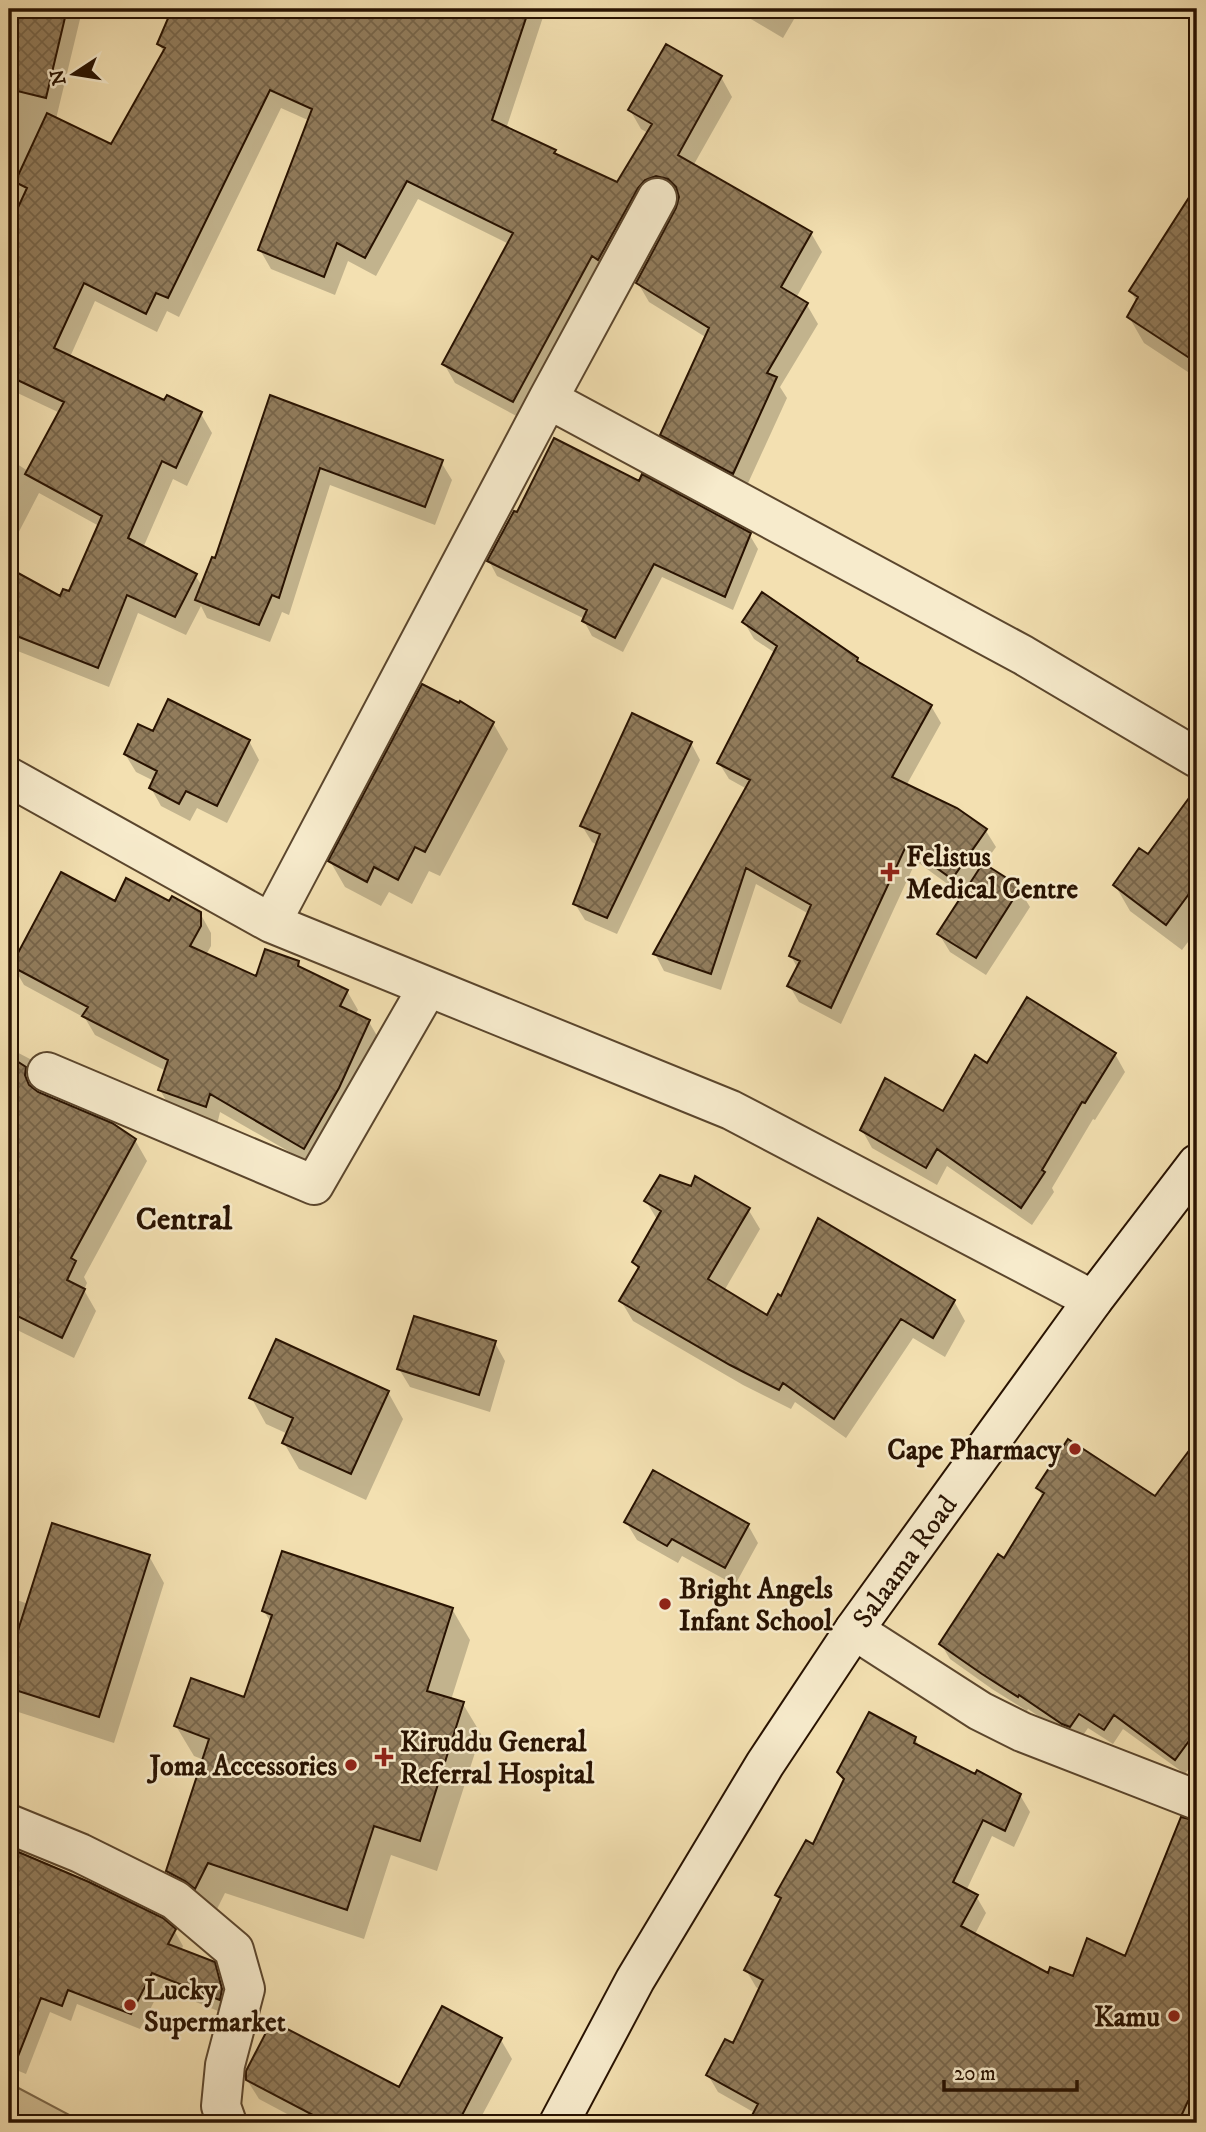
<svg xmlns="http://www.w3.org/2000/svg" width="1206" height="2132" viewBox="0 0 1206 2132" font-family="'IM FELL DW Pica',serif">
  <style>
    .grass { fill: #d0bd93; stroke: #7c684a; stroke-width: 2 }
    .shadow { fill: #0003 }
    .building { fill: url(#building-cross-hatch); stroke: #281201; stroke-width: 2 }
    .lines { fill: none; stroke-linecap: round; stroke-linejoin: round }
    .street-casing { stroke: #5b462d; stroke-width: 42 }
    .secondary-casing { stroke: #281201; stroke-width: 42 }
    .street { stroke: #f7ebcc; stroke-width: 38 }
    .secondary { stroke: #f7ebcc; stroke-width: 38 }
    .poi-dot { fill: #8f2418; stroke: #f7ebcc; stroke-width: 2.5 }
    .labels { text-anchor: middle; stroke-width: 5; stroke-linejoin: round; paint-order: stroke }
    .poi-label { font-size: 28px; font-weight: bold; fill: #281201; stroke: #f7ebcc; text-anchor: start }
    .street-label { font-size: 28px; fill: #281201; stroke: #f7ebcc }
    .quarter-label { font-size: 32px; font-weight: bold; fill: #281201; stroke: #f7ebcc }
  </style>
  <defs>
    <pattern id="building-cross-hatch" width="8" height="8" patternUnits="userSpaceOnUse" patternTransform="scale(1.75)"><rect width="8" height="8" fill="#927d5d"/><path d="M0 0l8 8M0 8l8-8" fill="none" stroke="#77654a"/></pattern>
  </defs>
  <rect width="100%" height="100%" fill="#f3e0b1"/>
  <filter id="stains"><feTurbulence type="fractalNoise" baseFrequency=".00286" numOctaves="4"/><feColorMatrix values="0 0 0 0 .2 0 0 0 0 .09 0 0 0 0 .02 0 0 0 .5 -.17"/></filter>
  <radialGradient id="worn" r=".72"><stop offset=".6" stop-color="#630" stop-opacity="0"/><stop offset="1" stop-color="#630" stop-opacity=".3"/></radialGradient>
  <path class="grass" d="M9,2083L77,2119L74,2123H9Z"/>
  <path class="shadow" d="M14,9H77L81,15L56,119L112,147L164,53L159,44L174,9L226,20L230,10L227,9H541L544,14L506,129L617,185L648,133L641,129L630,110L721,77L732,97L693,166L811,233L822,252L796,298L807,305L818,324L780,387L787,398L744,492L673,454L662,435L707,338L649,302L638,283L678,208L680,198L667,195L524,420L455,383L444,364L509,244L418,199L376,276L348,261L335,295L271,269L260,250L310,121L281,108L179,317L167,311L157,332L95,301L70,357L165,402L201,414L212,433L187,486L173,479L143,548L195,575L202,586L217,560L271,398L441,462L452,480L435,525L330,485L289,615L282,612L270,642L207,618L201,606L186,635L138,613L109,687L10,648L9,651V570L61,598L70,593L99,526L39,493L9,551V459L28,471L60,413L9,389V29Z
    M734,9H800L783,38Z
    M1196,189L1197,190V378L1144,343L1129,317L1137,303L1131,291Z
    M518,515L749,534L758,549L733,610L662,577L623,652L592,636L584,621L585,619L497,576L489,561Z
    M744,622L857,659L861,666L931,706L941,723L906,786L957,809L986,831L996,847L983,865L1019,889L1030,907L986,975L950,952L939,934L964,896L916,861L841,1024L799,1002L789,985L798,969L791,956L809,914L756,884L721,990L664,971L655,954L747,789L729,779L719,763L775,653L754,639Z
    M493,723L508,749L440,876L429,871L412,904L389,892L381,906L345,887L330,861Z
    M153,734L249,741L259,760L227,823L197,808L190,821L161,806L151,788L154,781L136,772L125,754Z
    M691,743L700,760L617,934L585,920L575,904L597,845L592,842L582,826Z
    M1197,790V930L1182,950L1130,911L1115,885L1149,857Z
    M116,903H170L200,913L211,933V946L206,955L257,979L298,963L302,970L347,991L358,1010L355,1015L369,1022L380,1041L316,1167L220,1112L217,1125L171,1109L160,1090L166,1071L95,1035L85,1018L24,985L13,966Z
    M9,1048L30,1059L42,1079L38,1086L37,1093L135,1140L147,1161L84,1277L87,1283L84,1290L96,1311L74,1358L9,1326Z
    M1115,1054L1125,1072L1095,1120L1093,1119L1052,1188L1054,1192L1032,1225L947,1166L937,1185L872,1148L862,1130L943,1113L988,1065Z
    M646,1201L748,1209L760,1229L724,1291L768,1318L954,1301L965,1321L945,1357L913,1338L846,1438L795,1402L791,1409L743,1385L633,1321L621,1301L639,1271L634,1262L658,1221Z
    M495,1343L505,1361L490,1412L410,1387L399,1369Z
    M388,1392L403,1419L366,1500L299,1469L284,1443L288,1434L266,1424L251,1397Z
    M1197,1443V1757L1185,1774L1123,1729L1113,1744L1088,1728L1079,1741L1072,1739L1028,1709L1027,1711L992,1689L950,1659L941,1644L1005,1560L1043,1498L1038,1488L1155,1499Z
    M626,1522L748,1525L758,1543L735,1585L682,1556L678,1563L637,1540Z
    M149,1556L164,1583L114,1743L9,1709V1597L28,1604Z
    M452,1609L470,1640L451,1700L463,1704L481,1734L437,1871L391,1855L364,1939L225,1893L213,1917L186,1901L168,1871L204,1760L194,1756L176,1726L245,1699L271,1623L264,1611Z
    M915,1739L921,1748L976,1776L1020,1795L1030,1812L1014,1847L992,1836L966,1891L976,1896L986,1913L974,1936L1048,1975L1074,1978L1126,1958L1178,1830L1197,1838V2123H754L752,2119L755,2113L718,2092L708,2075L734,2046L760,1990L756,1987L746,1970L781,1901L777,1895L814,1847L845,1782L839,1772Z
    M9,1850L88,1883L174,1930L183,1946L181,1951L213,1963L222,1980L230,2006L228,2015L161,1988L140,2029L77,2004L71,2021L50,2012L26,2074L9,2067Z
    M501,2040L512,2059L478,2123H304L259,2099L247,2080L400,2090Z
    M95,2117L107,2123H91Z"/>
  <path class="building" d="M9,9H67L46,98L9,89Z
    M172,9H529L492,120L556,150L554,153L617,182L652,124L628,110L666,44L722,76L678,155L812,232L781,287L808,303L767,373L777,377L733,474L660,435L709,328L636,283L676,208L679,197L676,187L668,179L656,176L645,180L638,188L598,260L592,256L513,402L442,364L513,233L407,181L365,258L337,243L324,277L258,250L312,109L270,90L168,298L156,293L146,314L84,283L54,348L164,400L167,395L202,412L176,468L162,461L128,538L197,574L175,617L127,595L98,668L9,633V568L60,596L63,589L69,591L102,516L25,474L64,402L9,376V227L27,188L15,182L47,113L111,144L165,48L157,44Z
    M1197,185V363L1127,317L1138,297L1129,291Z
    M270,395L443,460L425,507L320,468L279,598L272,595L259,625L195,600L212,557L215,558Z
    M554,438L639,481L642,474L751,533L725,597L654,564L615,638L582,621L587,610L487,561L514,511L517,512Z
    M762,592L858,658L857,661L932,705L892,777L957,808L987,829L952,879L906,846L831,1008L787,986L800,961L789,956L811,905L746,868L711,974L653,954L750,780L717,763L777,646L742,622Z
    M422,684L459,703L460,701L494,722L425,852L415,847L398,880L374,867L367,882L328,861Z
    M168,699L250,740L217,806L186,791L179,804L149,788L157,771L124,754L138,724L153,731Z
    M632,713L692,742L607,918L573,904L600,834L580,826Z
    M1197,787V883L1166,925L1113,885L1139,848L1148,854Z
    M983,863L1021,887L976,958L937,934Z
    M61,872L115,901L126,878L169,901L172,896L201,912V926L190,946L256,976L265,949L299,961L298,966L348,990L340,1006L370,1020L339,1088L304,1149L210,1094L206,1107L158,1090L168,1060L82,1016L88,1007L11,966Z
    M1027,997L1116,1053L1085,1103L1082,1102L1042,1170L1045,1172L1021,1208L937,1149L926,1168L860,1130L885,1078L943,1111L975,1055L987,1063Z
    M9,1056L26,1067L25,1075L29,1085L38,1092L112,1123L136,1139L71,1258L76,1261L67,1280L85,1289L62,1338L9,1312Z
    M660,1175L691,1186L695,1176L750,1208L708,1279L767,1315L778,1294L781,1296L818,1218L955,1300L933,1338L901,1319L834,1419L783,1383L779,1390L730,1365L619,1301L639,1267L632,1262L661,1211L644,1201Z
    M414,1316L496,1341L479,1395L397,1369Z
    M276,1339L389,1391L351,1474L282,1443L293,1418L249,1398Z
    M1068,1439L1155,1496L1197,1440V1730L1175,1760L1114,1715L1104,1730L1079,1714L1070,1727L1062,1724L1019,1695L1018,1697L982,1674L939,1644L998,1554L1004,1558L1044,1493L1036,1488Z
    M653,1470L749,1524L725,1568L672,1539L667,1546L624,1522Z
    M52,1523L150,1555L99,1717L9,1688V1659Z
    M282,1551L453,1608L427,1691L464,1702L420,1841L374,1826L347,1910L208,1863L195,1889L185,1881L166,1871L209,1739L174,1726L191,1678L244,1697L272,1615L262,1611Z
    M869,1712L916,1737L914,1743L975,1774L977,1770L1021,1794L1005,1831L983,1820L953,1882L978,1895L961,1926L1048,1973L1050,1967L1073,1976L1087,1938L1125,1956L1181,1817L1197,1821V2105L1188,2101L1178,2123H748L758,2104L706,2075L725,2039L733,2043L763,1980L744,1970L781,1898L775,1895L806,1840L813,1844L844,1779L837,1772Z
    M9,1848L89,1882L163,1918L176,1929L168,1944L215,1962L222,1989L220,2000L152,1973L131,2014L68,1990L62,2006L41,1998L11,2074H9Z
    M442,2006L502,2038L460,2119L467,2123H328L246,2080V2071L272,2021L399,2087Z"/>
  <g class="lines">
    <g class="street-casing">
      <path id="street" d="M548,399L1023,655L1197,758
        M9,777L271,923L731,1110L1093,1300
        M271,923L548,399L657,198
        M47,1072L314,1185L428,987
        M854,1630L980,1711L1022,1732L1197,1800
        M9,1824L80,1853L175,1900L234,1950L245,1989L225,2065L221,2106L227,2123"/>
    </g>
    <g class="secondary-casing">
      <path id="secondary" d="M559,2123L635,1980L765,1764L854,1630L1093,1300L1197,1164"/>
    </g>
    <use href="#street" class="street"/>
    <use href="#secondary" class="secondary"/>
  </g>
  <g class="poi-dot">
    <path d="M886.5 861.5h7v7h7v7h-7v7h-7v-7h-7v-7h7z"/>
    <circle cx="1075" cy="1449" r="7"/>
    <circle cx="665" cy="1604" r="7"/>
    <path d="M380.5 1746.5h7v7h7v7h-7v7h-7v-7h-7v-7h7z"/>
    <circle cx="351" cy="1765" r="7"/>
    <circle cx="130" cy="2005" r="7"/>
    <circle cx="1174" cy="2016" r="7"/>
  </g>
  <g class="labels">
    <g class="poi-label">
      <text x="906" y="866">Felistus<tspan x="906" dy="32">Medical Centre</tspan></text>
      <text x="1061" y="1459" text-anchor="end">Cape Pharmacy</text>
      <text x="679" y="1598">Bright Angels<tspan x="679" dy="32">Infant School</tspan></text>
      <text x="400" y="1751">Kiruddu General<tspan x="400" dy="32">Referral Hospital</tspan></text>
      <text x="337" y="1775" text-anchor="end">Joma Accessories</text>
      <text x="144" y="1999">Lucky<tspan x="144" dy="32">Supermarket</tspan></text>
      <text x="1160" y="2026" text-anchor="end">Kamu</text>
    </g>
    <g class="street-label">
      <text transform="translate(904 1561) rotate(-54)" y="10">Salaama Road</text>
    </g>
    <g class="quarter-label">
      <text x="184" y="1229">Central</text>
    </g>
  </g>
  <rect width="1206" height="2132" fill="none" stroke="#f3e0b1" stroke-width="35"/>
  <rect x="10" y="10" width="1185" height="2111" fill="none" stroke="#281201" stroke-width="3.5"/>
  <rect x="18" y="18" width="1171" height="2097" fill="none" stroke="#281201" stroke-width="2"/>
  <g transform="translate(74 74) rotate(258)" stroke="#f7ebcc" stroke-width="5" paint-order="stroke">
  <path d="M0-5L12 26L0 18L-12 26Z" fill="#281201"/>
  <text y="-10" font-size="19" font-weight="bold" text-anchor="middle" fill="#281201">N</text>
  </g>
  <path d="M944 2080v10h133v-10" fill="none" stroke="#281201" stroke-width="3.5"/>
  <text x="954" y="2080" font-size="21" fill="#281201" stroke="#f7ebcc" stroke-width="5" paint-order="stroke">20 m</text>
  <rect width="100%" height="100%" filter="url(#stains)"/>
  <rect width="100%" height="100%" fill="url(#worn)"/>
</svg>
